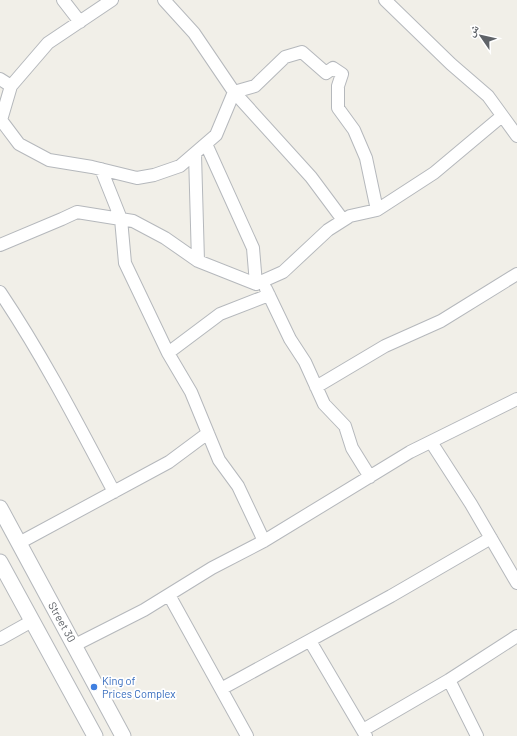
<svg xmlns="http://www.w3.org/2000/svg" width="517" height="736" viewBox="0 0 517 736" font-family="Barlow,'Noto Naskh Arabic',sans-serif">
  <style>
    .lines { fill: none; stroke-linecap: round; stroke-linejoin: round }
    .minor-casing { stroke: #b5b8bc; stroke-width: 14 }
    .tertiary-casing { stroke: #b5b8bc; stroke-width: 17 }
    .minor { stroke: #fff; stroke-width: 12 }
    .tertiary { stroke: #fff; stroke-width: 15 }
    .shop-dot { fill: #3f7fe0; stroke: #fff; stroke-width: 1.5 }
    .labels { text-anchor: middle; stroke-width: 3.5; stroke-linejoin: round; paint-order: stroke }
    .street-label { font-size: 11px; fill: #5f6368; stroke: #fff }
    .shop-label { font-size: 11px; fill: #366cbe; stroke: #fff; text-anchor: start }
  </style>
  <rect width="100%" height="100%" fill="#f1efe8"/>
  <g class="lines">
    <g class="minor-casing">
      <path id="minor" d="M63,0L80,22
        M164,0L194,33L234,92L311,177L343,220
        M385,0L451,64L488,96L517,136
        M0,79L11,86
        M1,120L19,144L49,160L92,167L137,178L154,175L180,166L216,135L234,92L255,86L285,57L302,52L326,73L333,68L342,74L338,86V108L354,130L366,158L377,210
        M0,121L1,120L11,86L48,43L112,0
        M206,144L253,248L256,284
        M195,154L198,261
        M101,169L121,219L125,263L168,353
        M0,245L62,219L77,212L133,221L165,238L198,261L256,284L283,272L328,230L350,216L377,210L434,173L502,116
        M266,289L290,339L305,362L324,404L345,426L352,448L370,477
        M0,292C43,356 78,424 114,492
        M316,387L385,346L441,321L517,274
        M431,442L471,504L517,583
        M264,541L238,486L219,460L191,392L168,353L220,314L269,295
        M19,543L169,462L208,433
        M169,595L247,736
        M0,639L32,621
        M310,641L366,736
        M75,645L144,610L212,568L264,541L410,452L517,399
        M449,680L477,736
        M221,689L391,596L491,538
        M363,730L449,680L517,636"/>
    </g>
    <g class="tertiary-casing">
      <path id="tertiary" d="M0,508L123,736
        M0,562L95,736"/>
    </g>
    <use href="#minor" class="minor"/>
    <use href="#tertiary" class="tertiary"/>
  </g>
  <circle class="shop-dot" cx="94" cy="687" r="4"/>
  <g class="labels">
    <g class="street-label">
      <text transform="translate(62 622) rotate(61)" y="4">Street 30</text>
    </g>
    <g class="shop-label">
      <text x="102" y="685">King of<tspan x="102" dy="13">Prices Complex</tspan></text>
    </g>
  </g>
  <g transform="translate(481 36) rotate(304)" stroke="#ffffff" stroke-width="3" paint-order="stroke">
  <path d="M0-3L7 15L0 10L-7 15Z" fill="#5f6368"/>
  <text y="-6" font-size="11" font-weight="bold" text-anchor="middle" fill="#5f6368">ش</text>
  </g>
</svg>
